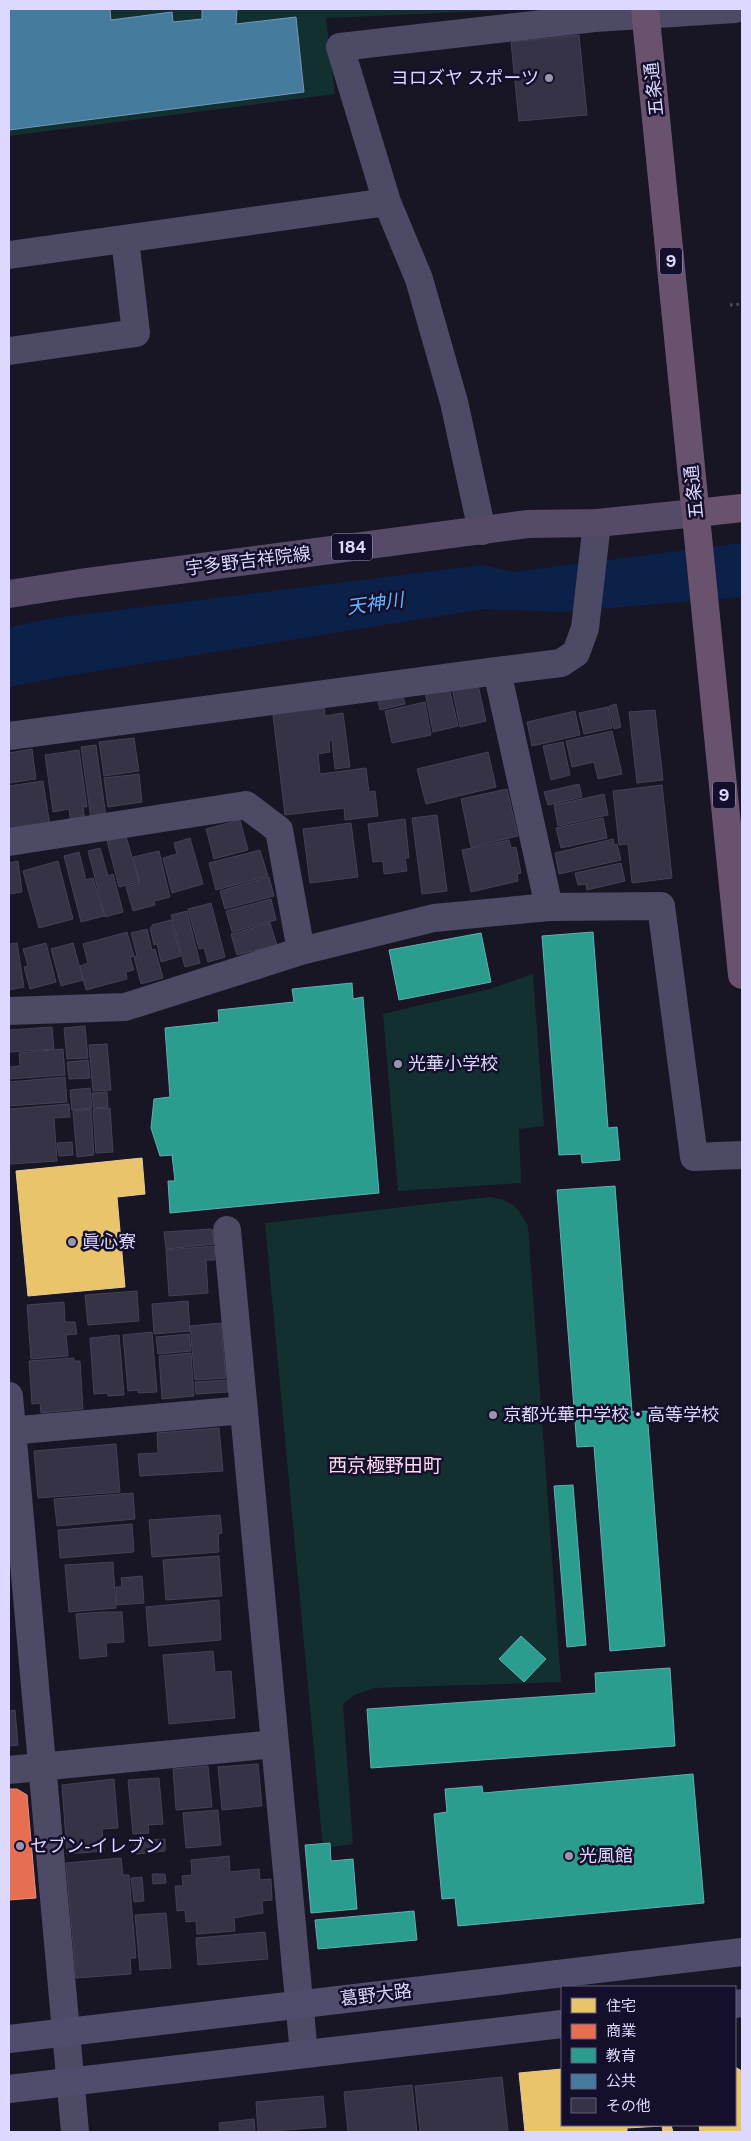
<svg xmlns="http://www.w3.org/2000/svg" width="751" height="2141" viewBox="0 0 751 2141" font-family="'Public Sans','Noto Sans JP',sans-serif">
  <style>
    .green { fill: #133031 }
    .water { fill: #0c2149 }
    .homes { fill: #e9c46a; stroke: #e5ca97 }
    .shops { fill: #e76f51; stroke: #e48e85 }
    .schools { fill: #2a9d8f; stroke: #60afb1 }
    .public { fill: #457b9d; stroke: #7397ba }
    .building { fill: #363346; stroke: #454057 }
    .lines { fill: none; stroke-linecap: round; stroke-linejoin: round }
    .path { stroke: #465364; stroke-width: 3; stroke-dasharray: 2.5 4; stroke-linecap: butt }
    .street { stroke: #4c4a65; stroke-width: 28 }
    .secondary { stroke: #4f4d6b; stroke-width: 28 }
    .primary { stroke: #554b69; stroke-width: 28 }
    .highway { stroke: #69526d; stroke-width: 28 }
    .poi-dot { fill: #9894b2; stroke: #140f2a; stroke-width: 2 }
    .labels { text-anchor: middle; stroke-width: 5; stroke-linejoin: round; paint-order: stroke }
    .shield { fill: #140f2a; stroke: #a19cbf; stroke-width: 1 }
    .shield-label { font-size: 16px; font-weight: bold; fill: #ddd8ff }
    .poi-label { font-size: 18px; fill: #ddd8ff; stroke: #140f2a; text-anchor: start }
    .street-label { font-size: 18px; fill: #ddd8ff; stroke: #140f2a }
    .water-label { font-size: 19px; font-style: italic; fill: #66b5ff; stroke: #140f2a }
    .neighbourhood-label { font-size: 19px; fill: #ffdaf1; stroke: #140f2a }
  </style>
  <rect width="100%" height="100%" fill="#181524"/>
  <path class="green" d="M9,9H535L326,18L335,94L9,136Z
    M533,974L544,1126L519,1129L521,1183L398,1191L383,1014L493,988Z
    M489,1197C513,1201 517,1206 528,1226L561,1682L374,1688L354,1695L343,1704L353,1844L323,1848L265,1223Z"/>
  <path class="water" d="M742,543V597L562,612L484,609L66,676L9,687V627L55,618L482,565L513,572Z"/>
  <path class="homes" d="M142,1158L145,1194L117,1197L125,1287L28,1296L16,1171Z
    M735,2067L742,2071V2132H700L699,2125H735Z
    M562,2069V2125H674H671L673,2132H663L662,2126L627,2128V2132H525L519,2073Z"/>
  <path class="shops" d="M9,1789H17L27,1795L36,1898L9,1900Z"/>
  <path class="schools" d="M593,932L608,1128L617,1127L620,1160L582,1163L581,1154L559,1155L542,936Z
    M481,933L491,982L399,1000L389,950Z
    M352,983L353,999L363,997L379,1193L170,1213L168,1181H175L172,1155L160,1156L151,1128L154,1099L170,1097L165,1028L219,1022L218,1010L294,1002L292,989Z
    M615,1186L632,1412L647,1411L665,1646L610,1651L594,1446L577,1447L557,1190Z
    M573,1485L586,1645L567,1647L554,1486Z
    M521,1636L546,1659L524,1682L499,1659Z
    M670,1668L675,1746L371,1768L367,1709L596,1693L595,1673Z
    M693,1774L704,1903L458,1926L455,1898L442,1899L434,1814L447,1812L445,1789L482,1786L483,1793Z
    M330,1843L331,1861L353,1859L357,1909L311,1913L305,1845Z
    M414,1911L417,1940L318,1949L315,1920Z"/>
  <path class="public" d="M9,9H110L111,20L172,12L173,22L202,19V9H237L236,24L296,17L304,92L9,130Z"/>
  <path class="building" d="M579,35L587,115L519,121L511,42Z
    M478,685L486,721L460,727L452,688Z
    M449,687L458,726L433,732L425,692Z
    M402,692L405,704L380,710L377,697Z
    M324,701L325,716L343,713L350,767L335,769L332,740L329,741L330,752L318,754L320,774L366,768L369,792L375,791L378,816L345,820L344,808L285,815L272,707Z
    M425,702L431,735L392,743L385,711Z
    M616,704L621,727L614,729L609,706Z
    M608,707L612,728L584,734L579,713Z
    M655,710L663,780L637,783L629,712Z
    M575,711L580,735L532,746L527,722Z
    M612,731L622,774L598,779L594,762L572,767L566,741Z
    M134,738L139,771L104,776L99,742Z
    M563,742L570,775L551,780L543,746Z
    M96,745L106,817L91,819L81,747Z
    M32,749L36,779L9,783V753Z
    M79,750L87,807H83L85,821L71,823L69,809L53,812L45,755Z
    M488,752L496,787L426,804L417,769Z
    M139,774L142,802L108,807L104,778Z
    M43,781L50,826L9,832V786Z
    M579,784L582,797L548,805L544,792Z
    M662,785L672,878L632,883L628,844L619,845L613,791Z
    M507,789L518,836L471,847L461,799Z
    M604,794L608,815L558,826L554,805Z
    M437,815L447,891L422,894L412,818Z
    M603,818L607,838L561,848L556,828Z
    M405,819L409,858H405L407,871L384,874L383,861L373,862L368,824Z
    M240,820L248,850L214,859L206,829Z
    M351,823L358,877L310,883L303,829Z
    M126,836L139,882L119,887L107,841Z
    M190,838L203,884L172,893L163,858L177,854L174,843Z
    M613,839L614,845L617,844L621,860L559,874L555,853Z
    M509,840L511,848L516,847L521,873L517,874L518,881L471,892L462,850Z
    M100,848L108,876L113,874L123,912L105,917L88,851Z
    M260,850L268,876L216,890L209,863Z
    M159,851L170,897L154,901L155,905L133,911L126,887L140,883L133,857Z
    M79,852L86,880L93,878L104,916L81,922L64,856Z
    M18,861L22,892L9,894V863Z
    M58,861L73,919L39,928L23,871Z
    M621,863L625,881L587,890L586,884L578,885L575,873Z
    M269,877L274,896L225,909L220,891Z
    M271,899L276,920L232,932L226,911Z
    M211,903L225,957L208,962L204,948L199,949L188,909Z
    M187,911L200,963L185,967L171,915Z
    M171,920L181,956L161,962L157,944L154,945L150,928L152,927V925Z
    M270,923L277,945L237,955L231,934Z
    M147,929L152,950L155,949L163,978L141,984L134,957L137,956L131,933Z
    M127,932L134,956L130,957L134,970L126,972L127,979L86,990L80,966L88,963L83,944Z
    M17,943L24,987L9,990V944Z
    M46,943L56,982L30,989L24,967L28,966L23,949Z
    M73,943L83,980L61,986L51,949Z
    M85,1026L88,1058L67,1059L64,1028Z
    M52,1027L54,1049L9,1052V1030Z
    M107,1044L111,1090L93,1091L89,1045Z
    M63,1049L65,1075L9,1079V1067L20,1066L19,1053Z
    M88,1060L90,1078L69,1079L67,1062Z
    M65,1077L67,1102L9,1106V1082Z
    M90,1088L92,1108L72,1110L70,1090Z
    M107,1092L108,1107L94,1108L92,1093Z
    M69,1104L70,1117L54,1118L57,1161L10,1164L9,1109Z
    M110,1108L113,1152L96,1153L93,1109Z
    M91,1109L94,1155L77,1157L73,1111Z
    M72,1142L73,1155L59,1156L57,1143Z
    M212,1229L214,1244L166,1249L164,1232Z
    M214,1246L215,1260H206L208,1293L169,1296L166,1250Z
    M137,1291L139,1321L88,1325L85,1295Z
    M188,1301L190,1331L154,1334L152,1304Z
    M64,1302L65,1322H75L77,1334L66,1335L68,1356L31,1359L27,1305Z
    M221,1323L226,1378L195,1380L190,1326Z
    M152,1332L157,1392L138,1393V1390L128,1391L123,1335Z
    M189,1334L191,1351L158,1354L156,1337Z
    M119,1335L124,1395L108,1396V1393L94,1394L90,1338Z
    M191,1353L194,1396L162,1399L159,1356Z
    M74,1358V1361H80L83,1409L41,1413L40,1403L32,1404L29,1361Z
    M227,1380L228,1392L196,1394L195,1382Z
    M219,1428L223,1471L140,1476L138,1454L158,1453L157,1433Z
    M116,1444L120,1492L38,1498L34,1451Z
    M133,1493L135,1519L57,1526L54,1499Z
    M220,1515L222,1533L218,1534L219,1552L152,1557L149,1520Z
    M132,1524L134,1552L60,1558L58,1530Z
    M219,1556L222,1596L166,1600L163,1560Z
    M113,1562L116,1608L69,1612L65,1565Z
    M142,1576L144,1603L117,1605L116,1587H122L121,1578Z
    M219,1600L221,1640L149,1646L146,1607Z
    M102,1612H122L124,1642L106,1643L107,1656L80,1659L76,1614Z
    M213,1651L215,1672L231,1671L235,1718L169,1724L163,1655Z
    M15,1710L18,1745L9,1746V1711Z
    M258,1764L262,1806L222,1810L218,1767Z
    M208,1766L212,1807L176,1810L173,1769Z
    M159,1778L163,1824L148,1825L149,1833L133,1834L128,1780Z
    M114,1779L118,1828L102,1829L104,1851L67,1854L62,1785Z
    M218,1810L221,1845L186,1848L183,1813Z
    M165,1839V1851L136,1854L135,1841Z
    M229,1856L230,1872L259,1869L260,1880L271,1879L272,1900L262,1901L263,1913L234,1918L235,1931L197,1934L196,1921L186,1922L185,1910L177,1911L175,1886H183L182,1876L192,1875L191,1860Z
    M121,1858L123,1875H129L136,1958H130L131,1974L76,1978L66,1863Z
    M152,1874H165L166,1883L153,1884Z
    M142,1877L144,1901L134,1902L131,1878Z
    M166,1913L171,1968L140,1970L135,1915Z
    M265,1932L268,1959L198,1965L196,1938Z
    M502,2077L508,2132H420L415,2086Z
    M412,2085L417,2132H348L344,2092Z
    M323,2096L326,2127L258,2132L256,2102Z
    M254,2119L255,2132H220L219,2123Z"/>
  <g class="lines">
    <path class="path" d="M730,305L742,304"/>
    <path class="street" d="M387,202L419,279L454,402L482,531
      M9,255L387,202L340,47L595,18L735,9
      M9,351L136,333L125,239
      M497,671L561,663L576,653L585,628L597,523
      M9,736L497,671L549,907
      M9,842L246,805L279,830L301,951
      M9,1011L125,1007L301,951L434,918L549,907L661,906L694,1157L742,1155
      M227,1230L304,2054
      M9,1396L75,2132
      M9,1431L244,1410
      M9,1770L275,1744"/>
    <path class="secondary" d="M735,2004L742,2003
      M9,2039L742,1952
      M9,2089L562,2024"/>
    <path class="primary" d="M9,594L80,583L528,524L597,523L696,513"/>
    <path class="highway" d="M645,9L742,975
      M696,513L742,508"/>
  </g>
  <g class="poi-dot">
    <circle cx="549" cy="78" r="5"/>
    <circle cx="398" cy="1064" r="5"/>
    <circle cx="72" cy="1242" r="5"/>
    <circle cx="493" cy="1415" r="5"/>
    <circle cx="20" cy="1846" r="5"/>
    <circle cx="569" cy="1856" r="5"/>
  </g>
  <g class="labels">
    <g class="shield">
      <rect x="660" y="247.5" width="22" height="27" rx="4"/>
      <rect x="332" y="533.5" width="40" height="27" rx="4"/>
      <rect x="713" y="781.5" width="22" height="27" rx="4"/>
    </g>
    <g class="shield-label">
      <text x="671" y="267">9</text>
      <text x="352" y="553">184</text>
      <text x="724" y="801">9</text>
    </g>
    <g class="poi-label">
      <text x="539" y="84" text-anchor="end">ヨロズヤ スポーツ</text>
      <text x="408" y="1070">光華小学校</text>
      <text x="82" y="1248">眞心寮</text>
      <text x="503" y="1421">京都光華中学校・高等学校</text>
      <text x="30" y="1852">セブン-イレブン</text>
      <text x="579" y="1862">光風館</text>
    </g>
    <g class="street-label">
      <text transform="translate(654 89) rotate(-96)" y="6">五条通</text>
      <text transform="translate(694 492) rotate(-96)" y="6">五条通</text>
      <text transform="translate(248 561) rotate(-7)" y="6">宇多野吉祥院線</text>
      <text transform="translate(376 1995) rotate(-7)" y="6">葛野大路</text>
    </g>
    <g class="water-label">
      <text transform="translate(375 603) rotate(-8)" y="7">天神川</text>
    </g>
    <g class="neighbourhood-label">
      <text x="385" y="1472">西京極野田町</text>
    </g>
  </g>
  <rect width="751" height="2141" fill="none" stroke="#ddd8ff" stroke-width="20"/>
  <rect x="561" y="1986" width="175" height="140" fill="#140f2a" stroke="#645f7f"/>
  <rect x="571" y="1998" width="25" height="15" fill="#e9c46a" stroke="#645f7f"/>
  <text x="606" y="2011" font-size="15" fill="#ddd8ff">住宅</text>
  <rect x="571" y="2024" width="25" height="15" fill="#e76f51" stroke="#645f7f"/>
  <text x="606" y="2036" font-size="15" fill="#ddd8ff">商業</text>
  <rect x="571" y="2048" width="25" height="15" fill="#2a9d8f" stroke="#645f7f"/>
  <text x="606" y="2061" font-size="15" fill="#ddd8ff">教育</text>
  <rect x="571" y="2074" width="25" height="15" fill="#457b9d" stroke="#645f7f"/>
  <text x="606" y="2086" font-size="15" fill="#ddd8ff">公共</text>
  <rect x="571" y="2098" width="25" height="15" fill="#363346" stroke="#645f7f"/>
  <text x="606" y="2111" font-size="15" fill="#ddd8ff">その他</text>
</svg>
